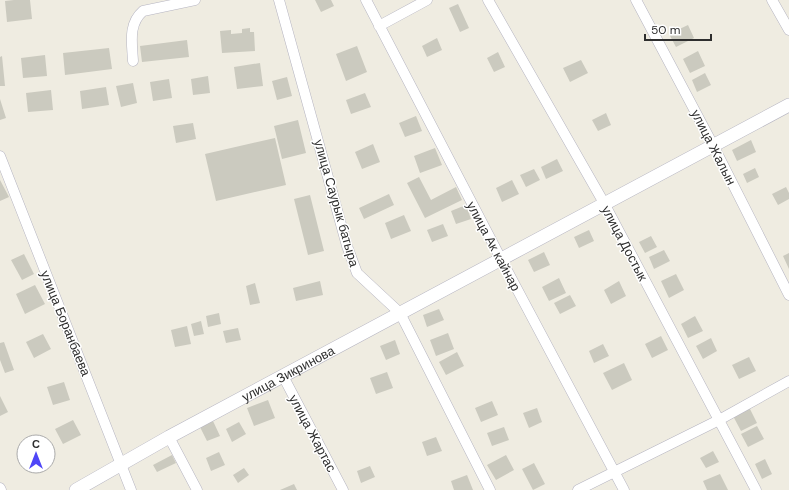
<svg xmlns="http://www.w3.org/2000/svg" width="789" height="490" viewBox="0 0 789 490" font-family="'DM Sans',sans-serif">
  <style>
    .building { fill: #cbcabf }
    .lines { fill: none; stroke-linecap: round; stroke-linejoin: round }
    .minor-casing { stroke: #b5b4c1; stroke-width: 11 }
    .tertiary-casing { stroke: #b5b4c1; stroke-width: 14 }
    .minor { stroke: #fff; stroke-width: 10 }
    .tertiary { stroke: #fff; stroke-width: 13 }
    .labels { text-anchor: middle; stroke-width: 3; stroke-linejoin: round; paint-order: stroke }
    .street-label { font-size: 13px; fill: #2e2e2e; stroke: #fff }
  </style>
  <rect width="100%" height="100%" fill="#efece1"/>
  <path class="building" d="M14,0H30L32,19L7,22L5,1Z
    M315,0H331L334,6L321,12Z
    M458,4L469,28L460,32L449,8Z
    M688,25L694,38L676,47L669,34Z
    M250,28V32H254L255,51L222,53L220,31L231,30V34L242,33V29Z
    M437,38L442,50L427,57L422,46Z
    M187,40L189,57L142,62L140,46Z
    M357,46L367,72L346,81L336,54Z
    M109,48L112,69L65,75L63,53Z
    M698,51L705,66L690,73L683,59Z
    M498,52L505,67L494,72L487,58Z
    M45,55L47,76L23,78L21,58Z
    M2,56L5,86H0V57Z
    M581,60L588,73L570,82L563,68Z
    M260,63L263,86L237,89L234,67Z
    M705,73L711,85L697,92L692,80Z
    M208,76L210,93L193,95L191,79Z
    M287,77L292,96L277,100L272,81Z
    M169,79L172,98L153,101L150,82Z
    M133,83L137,103L121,107L116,86Z
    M106,87L109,105L82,109L80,91Z
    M51,90L53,110L28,112L26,93Z
    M365,93L371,107L351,114L346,100Z
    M0,99L6,118L0,120Z
    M606,113L611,125L598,131L592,120Z
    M416,116L422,131L405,137L399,123Z
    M298,120L306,153L282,159L274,126Z
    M193,123L196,139L176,143L173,126Z
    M275,138L286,185L216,201L205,154Z
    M751,140L756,152L737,161L732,150Z
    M373,144L380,162L362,169L355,152Z
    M435,148L442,165L420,173L414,156Z
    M557,159L563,171L546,179L541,167Z
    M755,168L759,177L747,183L743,174Z
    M534,169L540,180L526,187L520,175Z
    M419,177L431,200L456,187L462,200L425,218L407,183Z
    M0,180L9,197L0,201Z
    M512,180L519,194L502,202L496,188Z
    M786,187L789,193V199L778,205L772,194Z
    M389,194L394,205L364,219L359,208Z
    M310,195L324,251L308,255L294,199Z
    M466,205L471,219L456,224L451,211Z
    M404,215L411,231L391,239L385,223Z
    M443,224L448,236L432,242L427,230Z
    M589,230L594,241L579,248L574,237Z
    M651,236L657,247L645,253L639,242Z
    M664,250L670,261L654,269L649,257Z
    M544,252L550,265L534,272L528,260Z
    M789,253V269L783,256Z
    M24,254L34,274L22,280L11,260Z
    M676,274L684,290L669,298L661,281Z
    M559,278L566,293L549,301L542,287Z
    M320,281L323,295L296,301L293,288Z
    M619,281L626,296L611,304L604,290Z
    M255,283L260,303L250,305L246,286Z
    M35,285L45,304L25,314L16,294Z
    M570,295L576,306L560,314L554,303Z
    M439,309L444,320L427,327L423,315Z
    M219,313L221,324L208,327L206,316Z
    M695,316L703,331L688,338L681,324Z
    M201,321L204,334L194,336L191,324Z
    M187,326L191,344L175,347L171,330Z
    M238,328L241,340L226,343L223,331Z
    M448,333L454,349L436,356L430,340Z
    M43,334L51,349L34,358L26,342Z
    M661,336L668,350L652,358L645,344Z
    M711,338L717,351L703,359L696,346Z
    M395,340L400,354L386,360L380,346Z
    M4,342L14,370L5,373L0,360V343Z
    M603,344L609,356L594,363L589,351Z
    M457,352L464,366L446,375L439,362Z
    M749,357L756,371L739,379L732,365Z
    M624,363L632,380L612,390L603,373Z
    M387,372L393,388L376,394L370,378Z
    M64,382L70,400L53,405L47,387Z
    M0,396L8,412L0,416Z
    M268,400L275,418L254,426L247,408Z
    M492,401L498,415L481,422L475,408Z
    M749,407L757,423L741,431L732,414Z
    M537,408L542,422L529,428L523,413Z
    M73,420L81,435L63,444L55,429Z
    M213,421L220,436L207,441L200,427Z
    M239,422L246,434L232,442L226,429Z
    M757,426L764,439L748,447L741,434Z
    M504,427L509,440L492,446L487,433Z
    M436,437L442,451L427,456L422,442Z
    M713,451L719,462L706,468L700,458Z
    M219,452L225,465L211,471L206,458Z
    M172,455L176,463L157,472L153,465Z
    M506,455L514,470L496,480L487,465Z
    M765,459L772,474L762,479L755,464Z
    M534,463L545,484L533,490L522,469Z
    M370,466L375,477L361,483L357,471Z
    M244,468L249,475L238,483L233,475Z
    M720,474L728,490H707L703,481Z
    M467,475L473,490H454L451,481Z
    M294,484L297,490H280Z"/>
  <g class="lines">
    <g class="minor-casing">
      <path id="minor" d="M279,0L347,246L357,273L400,313L490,490
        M366,0L501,259L624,490
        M488,0L604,203L756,490
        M636,0L713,145L789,295
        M772,0L789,30
        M379,26L427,0
        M133,61C132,43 128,24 143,11L195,0
        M0,156L131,490
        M283,376L343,490
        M169,437L197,490
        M0,488L1,490
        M578,490L719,420L789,381"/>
    </g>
    <g class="tertiary-casing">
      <g id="tertiary">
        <path id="s1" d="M76,490L169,437L789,105"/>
      </g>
    </g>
    <use href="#minor" class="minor"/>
    <use href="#tertiary" class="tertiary"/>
  </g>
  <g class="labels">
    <g class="street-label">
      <text transform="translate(714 147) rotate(63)" y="5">улица Жалын</text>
      <text transform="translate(337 203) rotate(74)" y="5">улица Саурык батыра</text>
      <text transform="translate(625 243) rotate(62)" y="5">улица Достык</text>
      <text transform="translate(494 246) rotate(62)" y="5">улица Ак кайнар</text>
      <text transform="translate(66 323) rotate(68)" y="5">улица Боранбаева</text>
      <text dy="5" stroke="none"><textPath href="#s1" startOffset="242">улица Зикринова</textPath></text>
      <text transform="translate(313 433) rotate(62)" y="5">улица Жартас</text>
    </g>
  </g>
  <g transform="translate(36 454)"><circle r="19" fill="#ffffff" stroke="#ababab"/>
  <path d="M0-3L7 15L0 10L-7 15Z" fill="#4f46f7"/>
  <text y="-6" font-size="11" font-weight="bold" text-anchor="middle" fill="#2e2e2e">С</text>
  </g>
  <path d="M645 34v6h66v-6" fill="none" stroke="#2e2e2e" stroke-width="2"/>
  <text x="651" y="34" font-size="12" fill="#2e2e2e" stroke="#ffffff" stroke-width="3" paint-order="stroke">50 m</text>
</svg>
